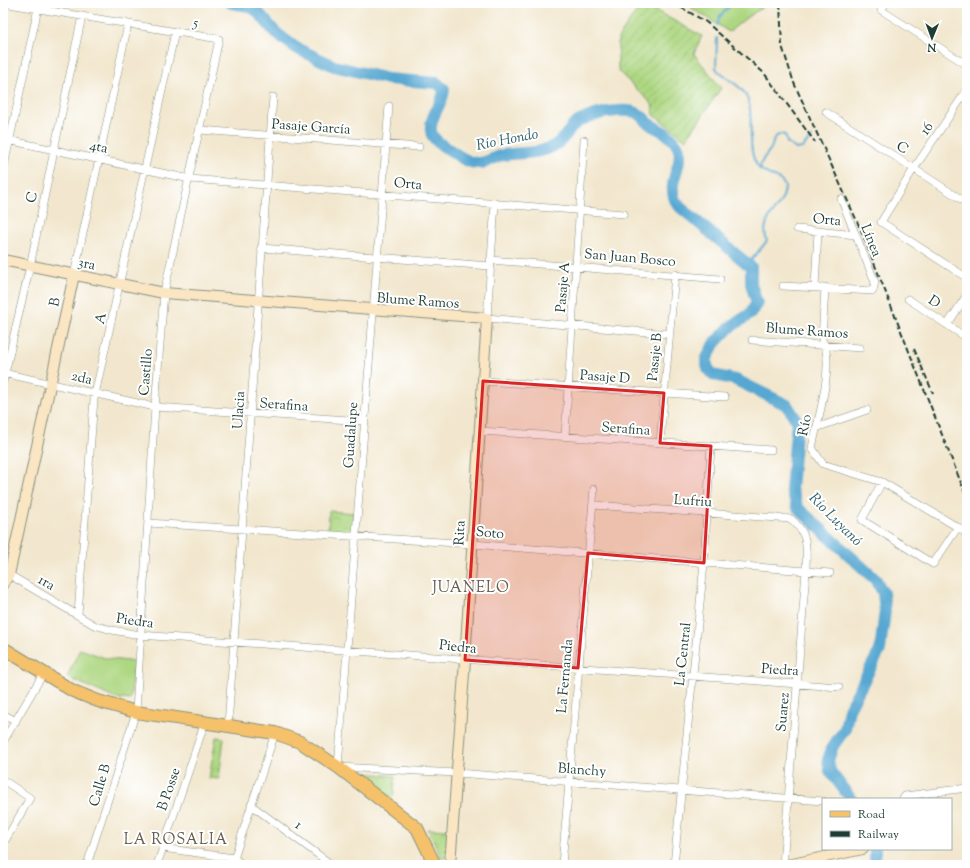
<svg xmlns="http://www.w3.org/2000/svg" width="970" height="868" viewBox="0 0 970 868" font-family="'Sorts Mill Goudy',serif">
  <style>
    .grass { fill: #aed782; stroke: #668a5b }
    .park { fill: url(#park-crowns); stroke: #668a5b }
    .garden { fill: url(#garden-furrows); stroke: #668a5b }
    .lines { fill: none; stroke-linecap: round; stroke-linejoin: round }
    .stream { stroke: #56a7d1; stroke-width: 2 }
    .river { stroke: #56a7d1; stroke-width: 12 }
    .street-casing { stroke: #889281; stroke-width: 8 }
    .secondary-casing { stroke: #889281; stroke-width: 12 }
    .primary-casing { stroke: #889281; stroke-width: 14 }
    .street { stroke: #fff; stroke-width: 7 }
    .secondary { stroke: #fbe6c4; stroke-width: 10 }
    .primary { stroke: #f5c16b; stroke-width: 12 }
    .rail { stroke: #1f3d34; stroke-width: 2; stroke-dasharray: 6 3; stroke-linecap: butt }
    .marked { fill: #d62828; fill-opacity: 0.2; stroke: #d62828; stroke-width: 3; stroke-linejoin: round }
    .labels { text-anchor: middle; stroke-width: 4; stroke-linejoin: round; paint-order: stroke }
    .street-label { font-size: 14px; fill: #1f3d34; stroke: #fff }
    .water-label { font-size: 15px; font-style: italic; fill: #32626b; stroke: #fff }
    .neighbourhood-label { font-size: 15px; letter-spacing: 1px; fill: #676051; stroke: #fff }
  </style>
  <defs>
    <pattern id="park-crowns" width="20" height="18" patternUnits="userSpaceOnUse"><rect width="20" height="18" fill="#aed782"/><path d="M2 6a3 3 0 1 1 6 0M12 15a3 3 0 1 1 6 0" fill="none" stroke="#95b971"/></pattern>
    <pattern id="garden-furrows" width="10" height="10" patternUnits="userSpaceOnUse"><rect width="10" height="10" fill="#aed782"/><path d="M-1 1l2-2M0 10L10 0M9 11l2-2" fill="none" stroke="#95b971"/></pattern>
  </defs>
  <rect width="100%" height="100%" fill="#fff"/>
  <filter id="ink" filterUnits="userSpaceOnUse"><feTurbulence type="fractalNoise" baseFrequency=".025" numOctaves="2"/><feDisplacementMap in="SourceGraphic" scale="8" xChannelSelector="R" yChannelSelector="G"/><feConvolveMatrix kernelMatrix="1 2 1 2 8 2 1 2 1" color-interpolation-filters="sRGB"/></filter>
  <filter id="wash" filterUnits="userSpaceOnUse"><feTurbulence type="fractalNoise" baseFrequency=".012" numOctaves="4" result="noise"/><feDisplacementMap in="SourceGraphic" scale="16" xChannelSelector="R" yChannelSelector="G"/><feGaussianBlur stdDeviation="0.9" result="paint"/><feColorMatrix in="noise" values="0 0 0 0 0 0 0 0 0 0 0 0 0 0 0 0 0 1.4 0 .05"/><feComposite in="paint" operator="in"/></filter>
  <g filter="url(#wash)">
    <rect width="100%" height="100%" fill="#f2e7ce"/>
    <path class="grass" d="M684,3H764L763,7L746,18L729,32Z
      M80,649L105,658L134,662L130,700L114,698L67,677Z"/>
    <path class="park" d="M329,511L355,513L354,533L328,531Z
      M216,737L224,738L219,779L209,778Z
      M365,773L395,776L394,794L391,798L365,779Z
      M428,829L451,830L446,858L441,857Z"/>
    <path class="garden" d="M642,3L702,36L694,54L721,88L686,140L654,115L652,104L618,71V38Z"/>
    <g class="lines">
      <path class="stream" d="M717,25L720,16L733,3
        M717,38L716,68L719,72C726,78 737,84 743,91C758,109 744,144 757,165C764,177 780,175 785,186C785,210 758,215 767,241L752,259L751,267
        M760,170C761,156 769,155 772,146C774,139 773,137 781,134L785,135L787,143L796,149L802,148L812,137"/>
      <path class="river" d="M231,3L249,6L257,11L275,32L296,48L334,66L388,79L437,83L444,89C444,103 429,116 431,131C432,140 443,146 450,150C458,155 467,163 477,163C485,164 491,159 499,156C518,151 538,156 555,145C564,140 567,132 574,125C585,115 613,110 628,111C631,111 635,112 637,113C642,115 646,121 651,125C657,129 664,131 669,136C694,157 667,172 674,197C674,200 678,204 680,207L751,267V284L757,303L750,314L729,328L714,344L706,360L708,369L714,375L736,380L787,405L797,421L791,489L798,508L876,580L883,593L885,611L880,650L849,709L845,729L833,746L828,760L830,771L851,799
        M875,865V849"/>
    </g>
  </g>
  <g filter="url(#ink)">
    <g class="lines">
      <g class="street-casing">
        <path id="street" d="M3,3L219,39L164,293L155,407L136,712L87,865
          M886,3L881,10L967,65
          M967,90L913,170L881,222L967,278
          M389,106L338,767L457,773L823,801
          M826,112L967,203
          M200,130L419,147
          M3,139L190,179L624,214
          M3,171L38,8
          M495,203L487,318L670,334
          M797,229L856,235
          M261,248L490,266
          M490,260L720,279
          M74,275L128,24
          M783,286L873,291L875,282L841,199
          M815,287L818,231
          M825,287L822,340C836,360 817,423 812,448L823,464L882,482L964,531L967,538
          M908,299L967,338
          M947,325L967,295
          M752,340L860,348
          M3,373L155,407L364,421
          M483,381L725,397
          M3,382L30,266L82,16
          M816,428L867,410
          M479,431L771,450
          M565,436L584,140
          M660,443L675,274
          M882,482L862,520L933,564L958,527
          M593,505L791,519C810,535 806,548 806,571L783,865
          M148,523L472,544L830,573
          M3,571L94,625L112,630L140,635L839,687
          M78,614L94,399L175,32
          M3,714L16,721
          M228,725L273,97
          M3,742L43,674
          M3,780L30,798L3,844
          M903,799L905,796L967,788
          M251,805L332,865
          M162,848L234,858L243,865
          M157,865L205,722
          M232,865L275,733
          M562,865L594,489
          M674,865L704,563L711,446"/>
      </g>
      <g class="secondary-casing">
        <path id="secondary" d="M3,260L164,293L487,318L465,660L450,865
          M3,584L9,575L74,275
          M787,865L863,849"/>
      </g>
      <g class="primary-casing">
        <path id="primary" d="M3,648L73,691L98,701L136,712L275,733L300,742L338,767L417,828L435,865"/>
      </g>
      <use href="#street" class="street"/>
      <use href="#secondary" class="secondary"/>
      <use href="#primary" class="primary"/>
      <path class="rail" d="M673,3L706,22L764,73L815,142
        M780,3L782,46L794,83L861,230L967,498
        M914,349L933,393"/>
    </g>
  </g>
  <path class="marked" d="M483,381L664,393L660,443L711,446L704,563L588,553L578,668L465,660Z"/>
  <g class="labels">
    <g class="street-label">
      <text transform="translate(196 22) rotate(9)" y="5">5</text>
      <text transform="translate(311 126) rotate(4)" y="5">Pasaje García</text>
      <text transform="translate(926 128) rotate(-56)" y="5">16</text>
      <text transform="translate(99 146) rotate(12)" y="5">4ta</text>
      <text transform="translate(903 147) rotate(33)" y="5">C</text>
      <text transform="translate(408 183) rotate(5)" y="5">Orta</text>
      <text transform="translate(31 197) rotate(-78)" y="5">C</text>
      <text transform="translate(827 219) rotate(5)" y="5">Orta</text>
      <text transform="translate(872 240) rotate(68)" y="5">Línea</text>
      <text transform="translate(630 257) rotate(5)" y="5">San Juan Bosco</text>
      <text transform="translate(87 263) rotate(12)" y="5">3ra</text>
      <text transform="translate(562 287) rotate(-85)" y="5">Pasaje A</text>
      <text transform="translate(418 300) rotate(4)" y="5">Blume Ramos</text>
      <text transform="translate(935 301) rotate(33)" y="5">D</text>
      <text transform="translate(54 302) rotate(-78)" y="5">B</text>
      <text transform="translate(100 318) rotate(-77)" y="5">A</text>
      <text transform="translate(807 330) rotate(4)" y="5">Blume Ramos</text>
      <text transform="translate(654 357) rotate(-84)" y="5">Pasaje B</text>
      <text transform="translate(145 372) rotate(-85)" y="5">Castillo</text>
      <text transform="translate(605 376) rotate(4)" y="5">Pasaje D</text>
      <text transform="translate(82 377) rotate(13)" y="5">2da</text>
      <text transform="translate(284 404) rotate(4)" y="5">Serafina</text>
      <text transform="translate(238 410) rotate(-86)" y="5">Ulacia</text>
      <text transform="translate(804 425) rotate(-79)" y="5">Río</text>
      <text transform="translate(626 428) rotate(4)" y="5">Serafina</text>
      <text transform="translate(350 435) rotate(-86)" y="5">Guadalupe</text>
      <text transform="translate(693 500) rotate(4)" y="5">Lufriu</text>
      <text transform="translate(490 532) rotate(5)" y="5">Soto</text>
      <text transform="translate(459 533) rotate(-87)" y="5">Rita</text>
      <text transform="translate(47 582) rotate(30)" y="5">1ra</text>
      <text transform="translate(135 620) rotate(8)" y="5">Piedra</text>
      <text transform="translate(458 646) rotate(6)" y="5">Piedra</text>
      <text transform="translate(682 654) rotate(-84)" y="5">La Central</text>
      <text transform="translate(780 669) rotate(4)" y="5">Piedra</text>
      <text transform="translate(564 676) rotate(-85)" y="5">La Fernanda</text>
      <text transform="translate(782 712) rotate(-85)" y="5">Suarez</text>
      <text transform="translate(582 769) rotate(4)" y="5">Blanchy</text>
      <text transform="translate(99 785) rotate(-73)" y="5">Calle B</text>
      <text transform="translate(168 789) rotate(-71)" y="5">B Posse</text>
      <text transform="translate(299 824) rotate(36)" y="5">1</text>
    </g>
    <g class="water-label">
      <text transform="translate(507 139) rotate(-11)" y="5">Río Hondo</text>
      <text transform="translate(836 519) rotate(45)" y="5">Río Luyanó</text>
    </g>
    <g class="neighbourhood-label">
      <text x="471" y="592">JUANELO</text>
      <text x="176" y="844">LA ROSALIA</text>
    </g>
  </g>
  <rect width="970" height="868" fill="none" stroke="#fff" stroke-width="16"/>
  <rect x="822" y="798" width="130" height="52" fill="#ffffff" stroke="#a5b1ae"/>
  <rect x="830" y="811" width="20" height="6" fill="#f5c16b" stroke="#a5b1ae"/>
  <text x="858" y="818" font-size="12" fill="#1f3d34">Road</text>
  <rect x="830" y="831" width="20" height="6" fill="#1f3d34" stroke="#a5b1ae"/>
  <text x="858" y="838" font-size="12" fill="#1f3d34">Railway</text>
  <g transform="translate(932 38) rotate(181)" stroke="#ffffff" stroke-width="3" paint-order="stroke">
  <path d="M0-3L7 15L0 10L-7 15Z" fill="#1f3d34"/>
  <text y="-6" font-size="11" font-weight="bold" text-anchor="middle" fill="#1f3d34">N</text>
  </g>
</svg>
